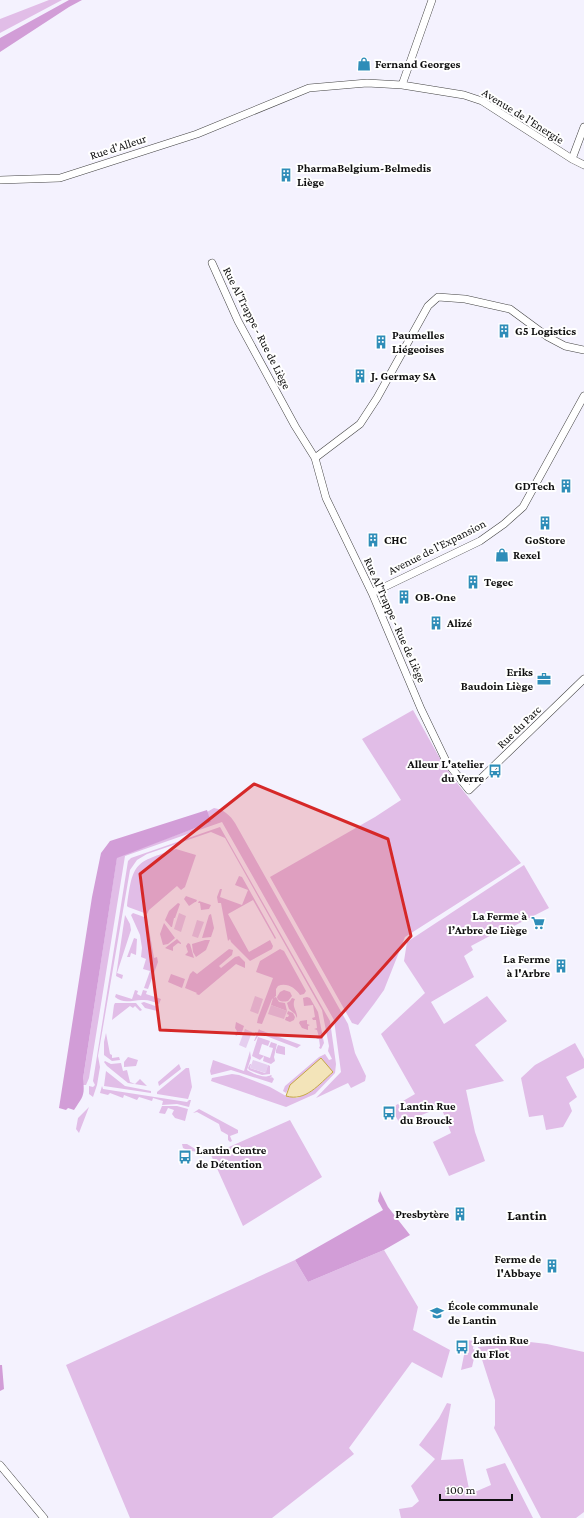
<svg xmlns="http://www.w3.org/2000/svg" width="584" height="1518" viewBox="0 0 584 1518" font-family="'Crimson Pro',serif">
  <style>
    .green { fill: #e1bde7 }
    .forest { fill: #d29dd7 }
    .pitch { fill: #e5ceef }
    .water { fill: #f3e4b9; stroke: #c6a744 }
    .lines { fill: none; stroke-linecap: round; stroke-linejoin: round }
    .tertiary-casing { stroke: #424242; stroke-width: 8 }
    .tertiary { stroke: #fff; stroke-width: 7 }
    .marked { fill: #d62828; fill-opacity: 0.2; stroke: #d62828; stroke-width: 3; stroke-linejoin: round }
    .labels { text-anchor: middle; stroke-width: 4; stroke-linejoin: round; paint-order: stroke }
    .poi-label { font-size: 12px; font-weight: bold; fill: #0f0f0f; stroke: #fff; text-anchor: start }
    .street-label { font-size: 12px; fill: #0f0f0f; stroke: #fff }
    .quarter-label { font-size: 14px; font-weight: bold; fill: #0f0f0f; stroke: #fff }
  </style>
  <rect width="100%" height="100%" fill="#f4f2fe"/>
  <path class="green" d="M49,0H62L0,33V19Z
    M413,710L438,755L453,778L521,863L405,937L384,990L374,1004L358,1025L352,1023L270,877L375,817L401,800L362,739Z
    M214,808C223,809 231,816 235,823L348,1024L355,1053L366,1076L365,1081L351,1088L348,1083L316,1098L341,1072L334,1020L222,822L125,856L89,1078L86,1085H83V1079L117,857L211,822L207,812Z
    M220,827L330,1021L336,1064L335,1073L315,1094L286,1107L211,1081L212,1078L232,1074L239,1075L270,1087L286,1096L297,1098L309,1093L333,1072L290,1085L286,1093L283,1091L285,1086L319,1057L325,1054L329,1060L332,1059L328,1051L329,1046L322,1010L225,838L211,832L147,854L137,860L130,870L98,1056L100,1067L97,1085L93,1097L89,1094V1086L93,1087L95,1085L93,1081L128,861L131,858Z
    M176,849L196,855L185,887L181,890L177,886L149,910L147,914L128,907L127,906C133,861 135,863 176,849Z
    M524,865L549,908L502,932L501,930L471,946L473,950L464,956L474,977L431,1002L444,1024L487,996L507,1021L475,1045L504,1081L466,1090L475,1132L485,1161L449,1176L433,1142L451,1133L441,1107L400,1124L391,1108L415,1094L381,1034L425,993L404,961L407,942Z
    M239,876L242,877L276,938L275,939L253,900L228,914L249,952L270,940L273,946L272,949L250,961L231,942L230,939L228,941L221,903H218L217,897L220,889H222L220,897L242,905L248,890L235,885Z
    M186,896L197,900L196,902H195L189,906L184,899Z
    M199,901L211,905L209,909L201,910L200,903H198Z
    M178,903L180,904L175,918H174L172,927H171L165,920L169,911Z
    M133,913L147,918L154,958L157,957L158,962L148,989L144,988L150,971L143,969L146,959L141,957L142,948L140,935L131,915Z
    M211,914L214,928L211,937L202,938L209,915Z
    M125,915L130,924L131,930L117,973L123,975L122,979L116,976Z
    M164,923L175,938L168,944L163,945L160,934Z
    M134,938L137,939L136,955L131,953L130,957H127Z
    M177,939L181,943V944L178,943L173,947V951L165,948Z
    M205,940H210L206,950L196,957L193,952L192,944Z
    M188,943L190,944L194,958L185,955L188,952L186,946Z
    M229,949L233,950L232,955L219,966L221,968L235,957L239,956L245,962V968L236,964L199,995L196,994L197,993L185,988L190,974L193,971L197,974Z
    M280,949L284,951L306,991L304,994L300,995C296,988 286,982 278,986L276,989V996L272,999L262,1024L257,1023L258,1018L273,978L256,972L260,961Z
    M171,974L185,979L182,988L168,982Z
    M135,990L138,991L137,994L141,996L143,990L147,991L146,994L161,999L159,1004C154,1002 149,1000 144,1000C134,999 124,1005 115,997L116,994L132,999Z
    M284,990L290,992L292,996L288,1001C283,1002 278,1002 277,997L280,992Z
    M276,997L279,1002L285,1003L287,1011L271,1005L273,998Z
    M307,997L310,998L318,1012L324,1043L321,1049L319,1048L320,1046L319,1039H316L319,1037L317,1030L314,1029L317,1028L316,1020H313L312,1018L315,1017L313,1005L304,1006L303,998Z
    M292,998L295,999C291,1007 298,1011 297,1018L295,1014L289,1009L287,1003L290,1001Z
    M144,1002L158,1007L157,1011L145,1008L141,1003Z
    M115,1003H136L142,1010L140,1011L135,1006L133,1008L130,1006L112,1020L114,1005Z
    M288,1011L293,1013L295,1017L294,1020L290,1022L285,1020L286,1017H288L289,1015L287,1014Z
    M307,1020V1024L310,1025L308,1026V1030L302,1028L299,1023L300,1021Z
    M236,1022L244,1026L242,1032L236,1036L235,1034L237,1031L235,1028Z
    M259,1029L260,1030L301,1045L297,1048L261,1034L258,1036L255,1041H254Z
    M106,1033L110,1054L112,1055V1058L119,1057L120,1060L112,1061L104,1055V1042Z
    M258,1037L270,1041L268,1046L262,1044L259,1054L270,1058L273,1048L269,1047L271,1042L277,1044L274,1057L275,1061L271,1064L263,1061L264,1056L260,1060L252,1056Z
    M575,1043L584,1059V1068L566,1077L577,1097L569,1103L572,1111L563,1127L546,1130L543,1115L529,1117L521,1078L535,1065Z
    M278,1045L285,1047V1055L276,1053V1050Z
    M250,1051L251,1058L247,1070C254,1074 264,1079 271,1075L272,1076L270,1078L272,1077L274,1079L272,1083L231,1070L211,1075L210,1071L213,1060L244,1071Z
    M128,1057L138,1060L136,1066L124,1067V1062Z
    M105,1061L111,1064L121,1063L123,1071L127,1070L130,1082L135,1084L140,1079L147,1086L128,1083L107,1066L104,1062Z
    M179,1064L181,1069L159,1086L158,1082Z
    M250,1064H251L250,1068L265,1073L268,1065L270,1066V1074L262,1075L249,1070L248,1068Z
    M186,1068H189L192,1087L188,1099L157,1094V1092Z
    M106,1071L125,1086L151,1091V1093L104,1086Z
    M102,1086L103,1089L187,1102L189,1100H191L189,1107L177,1104L162,1105L163,1101L153,1098L152,1101L139,1097L137,1100L124,1095L123,1098L110,1093L108,1095L100,1093Z
    M162,1106H177L188,1109L185,1121L175,1118L172,1114L174,1110L168,1108L165,1114L159,1113Z
    M89,1107L79,1133L76,1129L78,1118Z
    M199,1109L238,1130V1133L230,1136L232,1141L230,1142L228,1140V1135L221,1131L219,1124L197,1112L193,1113Z
    M290,1120L322,1177L243,1226L211,1155Z
    M182,1144H187L197,1150L212,1149C203,1152 191,1153 183,1148Z
    M384,1250L418,1307L413,1330L450,1350L442,1378L412,1362L349,1448L354,1454L272,1518H130L66,1365L295,1260L308,1282Z
    M467,1340L474,1341L473,1349L476,1350L472,1367L461,1370Z
    M530,1342L547,1344L584,1352V1512L576,1518H541L494,1428L495,1425V1400L478,1347Z
    M447,1403L451,1404L441,1460L463,1459L470,1494L491,1485L486,1469L505,1463L533,1518H401L399,1509L412,1507L419,1501L411,1486L435,1459L419,1445L439,1418Z"/>
  <path class="forest" d="M69,0H82L69,7L0,52V38Z
    M207,810L211,822L117,858L83,1079C85,1096 83,1096 74,1110L68,1108L66,1110L59,1108L92,897L101,853L110,841Z
    M380,1191L388,1207L410,1235L384,1250L308,1282L295,1260L383,1210L378,1201Z
    M0,1365H2L4,1389L0,1391Z"/>
  <path class="pitch" d="M179,913L186,916L181,932L174,929Z
    M197,920L204,922L198,938L192,936Z
    M255,996L263,999L258,1014L250,1011Z
    M271,1005L287,1011L284,1019L268,1014Z
    M245,1029L252,1032L246,1048L239,1045Z
    M253,1060L268,1065L266,1073L250,1068Z"/>
  <path class="water" d="M321,1058L333,1072C319,1084 306,1102 286,1096L290,1085Z"/>
  <g class="lines">
    <g class="tertiary-casing">
      <path id="tertiary" d="M402,85L432,0
        M572,159L584,127
        M0,180L60,178L197,134L309,88L367,83L402,85L464,95L482,101L572,159L584,165
        M212,263L238,321L295,426L315,458L326,498L372,593L421,709L446,761L469,790L584,679
        M315,458L360,424L377,398L428,306L438,297L465,299L510,309L548,337L565,346L584,350
        M372,593L480,541L504,524L523,507L584,396
        M0,1465L44,1518"/>
    </g>
    <use href="#tertiary" class="tertiary"/>
  </g>
  <path class="marked" d="M254,784L388,839L411,936L321,1037L160,1030L140,874Z"/>
  <defs>
    <g id="shop-bare" transform="scale(1.08)"><path d="M-5-2.5h2.3a2.7 3.5 0 0 1 5.4 0H5L5.5 6h-11ZM-1.5-2.5h3a1.5 2.3 0 0 0-3 0Z" fill="#2e8db8" stroke="#fff" stroke-width="2.5" paint-order="stroke"/></g>
    <g id="building-bare" transform="scale(1.08)"><path d="M-4-6H4V6H1V3H-1V6H-4ZM-2.5-4.3h1.7v1.8h-1.7ZM.8-4.3h1.7v1.8H.8ZM-2.5-1h1.7V.8h-1.7ZM.8-1h1.7V.8H.8Z" fill="#2e8db8" stroke="#fff" stroke-width="2.5" paint-order="stroke"/></g>
    <g id="office-bare" transform="scale(1.08)"><path d="M-6-3h4V-5.5h4V-3h4V5H-6ZM-1-4.5V-3h2v-1.5ZM-6 0V1H6V0Z" fill="#2e8db8" stroke="#fff" stroke-width="2.5" paint-order="stroke"/></g>
    <g id="bus-bare" transform="scale(1.08)"><path d="M-5-6H5V4H4V6H2V4H-2V6H-4V4H-5ZM-3.5-4V0h7V-4ZM-3.5 1.2v1.5H-2V1.2ZM2 1.2v1.5H3.5V1.2Z" fill="#2e8db8" stroke="#fff" stroke-width="2.5" paint-order="stroke"/></g>
    <g id="supermarket-bare" transform="scale(1.08)"><path d="M-6-5.5h2.5l.6 2H6L4.5 2H-2.5L-4.4-4H-6ZM-1.5 3.2a1.3 1.3 0 1 0 .1 0ZM3 3.2a1.3 1.3 0 1 0 .1 0Z" fill="#2e8db8" stroke="#fff" stroke-width="2.5" paint-order="stroke"/></g>
    <g id="school-bare" transform="scale(1.08)"><path d="M0-5L7-2L0 1L-7-2ZM-4 1L0 2.5L4 1V4Q0 6-4 4Z" fill="#2e8db8" stroke="#fff" stroke-width="2.5" paint-order="stroke"/></g>
  </defs>
  <g fill-rule="evenodd">
    <use href="#shop-bare" x="364" y="64"/>
    <use href="#building-bare" x="286" y="175"/>
    <use href="#building-bare" x="504" y="331"/>
    <use href="#building-bare" x="381" y="342"/>
    <use href="#building-bare" x="360" y="376"/>
    <use href="#building-bare" x="566" y="486"/>
    <use href="#building-bare" x="545" y="523"/>
    <use href="#building-bare" x="373" y="540"/>
    <use href="#shop-bare" x="502" y="555"/>
    <use href="#building-bare" x="473" y="582"/>
    <use href="#building-bare" x="404" y="597"/>
    <use href="#building-bare" x="436" y="623"/>
    <use href="#office-bare" x="544" y="679"/>
    <use href="#bus-bare" x="495" y="771"/>
    <use href="#supermarket-bare" x="538" y="923"/>
    <use href="#building-bare" x="561" y="966"/>
    <use href="#bus-bare" x="389" y="1113"/>
    <use href="#bus-bare" x="185" y="1157"/>
    <use href="#building-bare" x="460" y="1214"/>
    <use href="#building-bare" x="552" y="1266"/>
    <use href="#school-bare" x="437" y="1313"/>
    <use href="#bus-bare" x="462" y="1347"/>
  </g>
  <g class="labels">
    <g class="poi-label">
      <text x="375" y="68">Fernand Georges</text>
      <text x="297" y="172">PharmaBelgium-Belmedis<tspan x="297" dy="14">Liège</tspan></text>
      <text x="515" y="335">G5 Logistics</text>
      <text x="392" y="339">Paumelles<tspan x="392" dy="14">Liégeoises</tspan></text>
      <text x="371" y="380">J. Germay SA</text>
      <text x="555" y="490" text-anchor="end">GDTech</text>
      <text x="384" y="544">CHC</text>
      <text x="545" y="544" text-anchor="middle">GoStore</text>
      <text x="513" y="559">Rexel</text>
      <text x="484" y="586">Tegec</text>
      <text x="415" y="601">OB-One</text>
      <text x="447" y="627">Alizé</text>
      <text x="533" y="676" text-anchor="end">Eriks<tspan x="533" dy="14">Baudoin Liège</tspan></text>
      <text x="484" y="768" text-anchor="end">Alleur L'atelier<tspan x="484" dy="14">du Verre</tspan></text>
      <text x="527" y="920" text-anchor="end">La Ferme à<tspan x="527" dy="14">l’Arbre de Liège</tspan></text>
      <text x="550" y="963" text-anchor="end">La Ferme<tspan x="550" dy="14">à l'Arbre</tspan></text>
      <text x="400" y="1110">Lantin Rue<tspan x="400" dy="14">du Brouck</tspan></text>
      <text x="196" y="1154">Lantin Centre<tspan x="196" dy="14">de Détention</tspan></text>
      <text x="449" y="1218" text-anchor="end">Presbytère</text>
      <text x="541" y="1263" text-anchor="end">Ferme de<tspan x="541" dy="14">l'Abbaye</tspan></text>
      <text x="448" y="1310">École communale<tspan x="448" dy="14">de Lantin</tspan></text>
      <text x="473" y="1344">Lantin Rue<tspan x="473" dy="14">du Flot</tspan></text>
    </g>
    <g class="street-label">
      <text transform="translate(523 116) rotate(32)" y="4">Avenue de l'Energie</text>
      <text transform="translate(118 147) rotate(-18)" y="4">Rue d'Alleur</text>
      <text transform="translate(257 328) rotate(63)" y="4">Rue Al'Trappe - Rue de Liège</text>
      <text transform="translate(437 547) rotate(-27)" y="4">Avenue de l'Expansion</text>
      <text transform="translate(395 620) rotate(66)" y="4">Rue Al'Trappe - Rue de Liège</text>
      <text transform="translate(519 727) rotate(-44)" y="4">Rue du Parc</text>
    </g>
    <g class="quarter-label">
      <text x="527" y="1220">Lantin</text>
    </g>
  </g>
  <path d="M440 1494v6h72v-6" fill="none" stroke="#0f0f0f" stroke-width="2"/>
  <text x="446" y="1494" font-size="12" fill="#0f0f0f" stroke="#ffffff" stroke-width="3" paint-order="stroke">100 m</text>
</svg>
